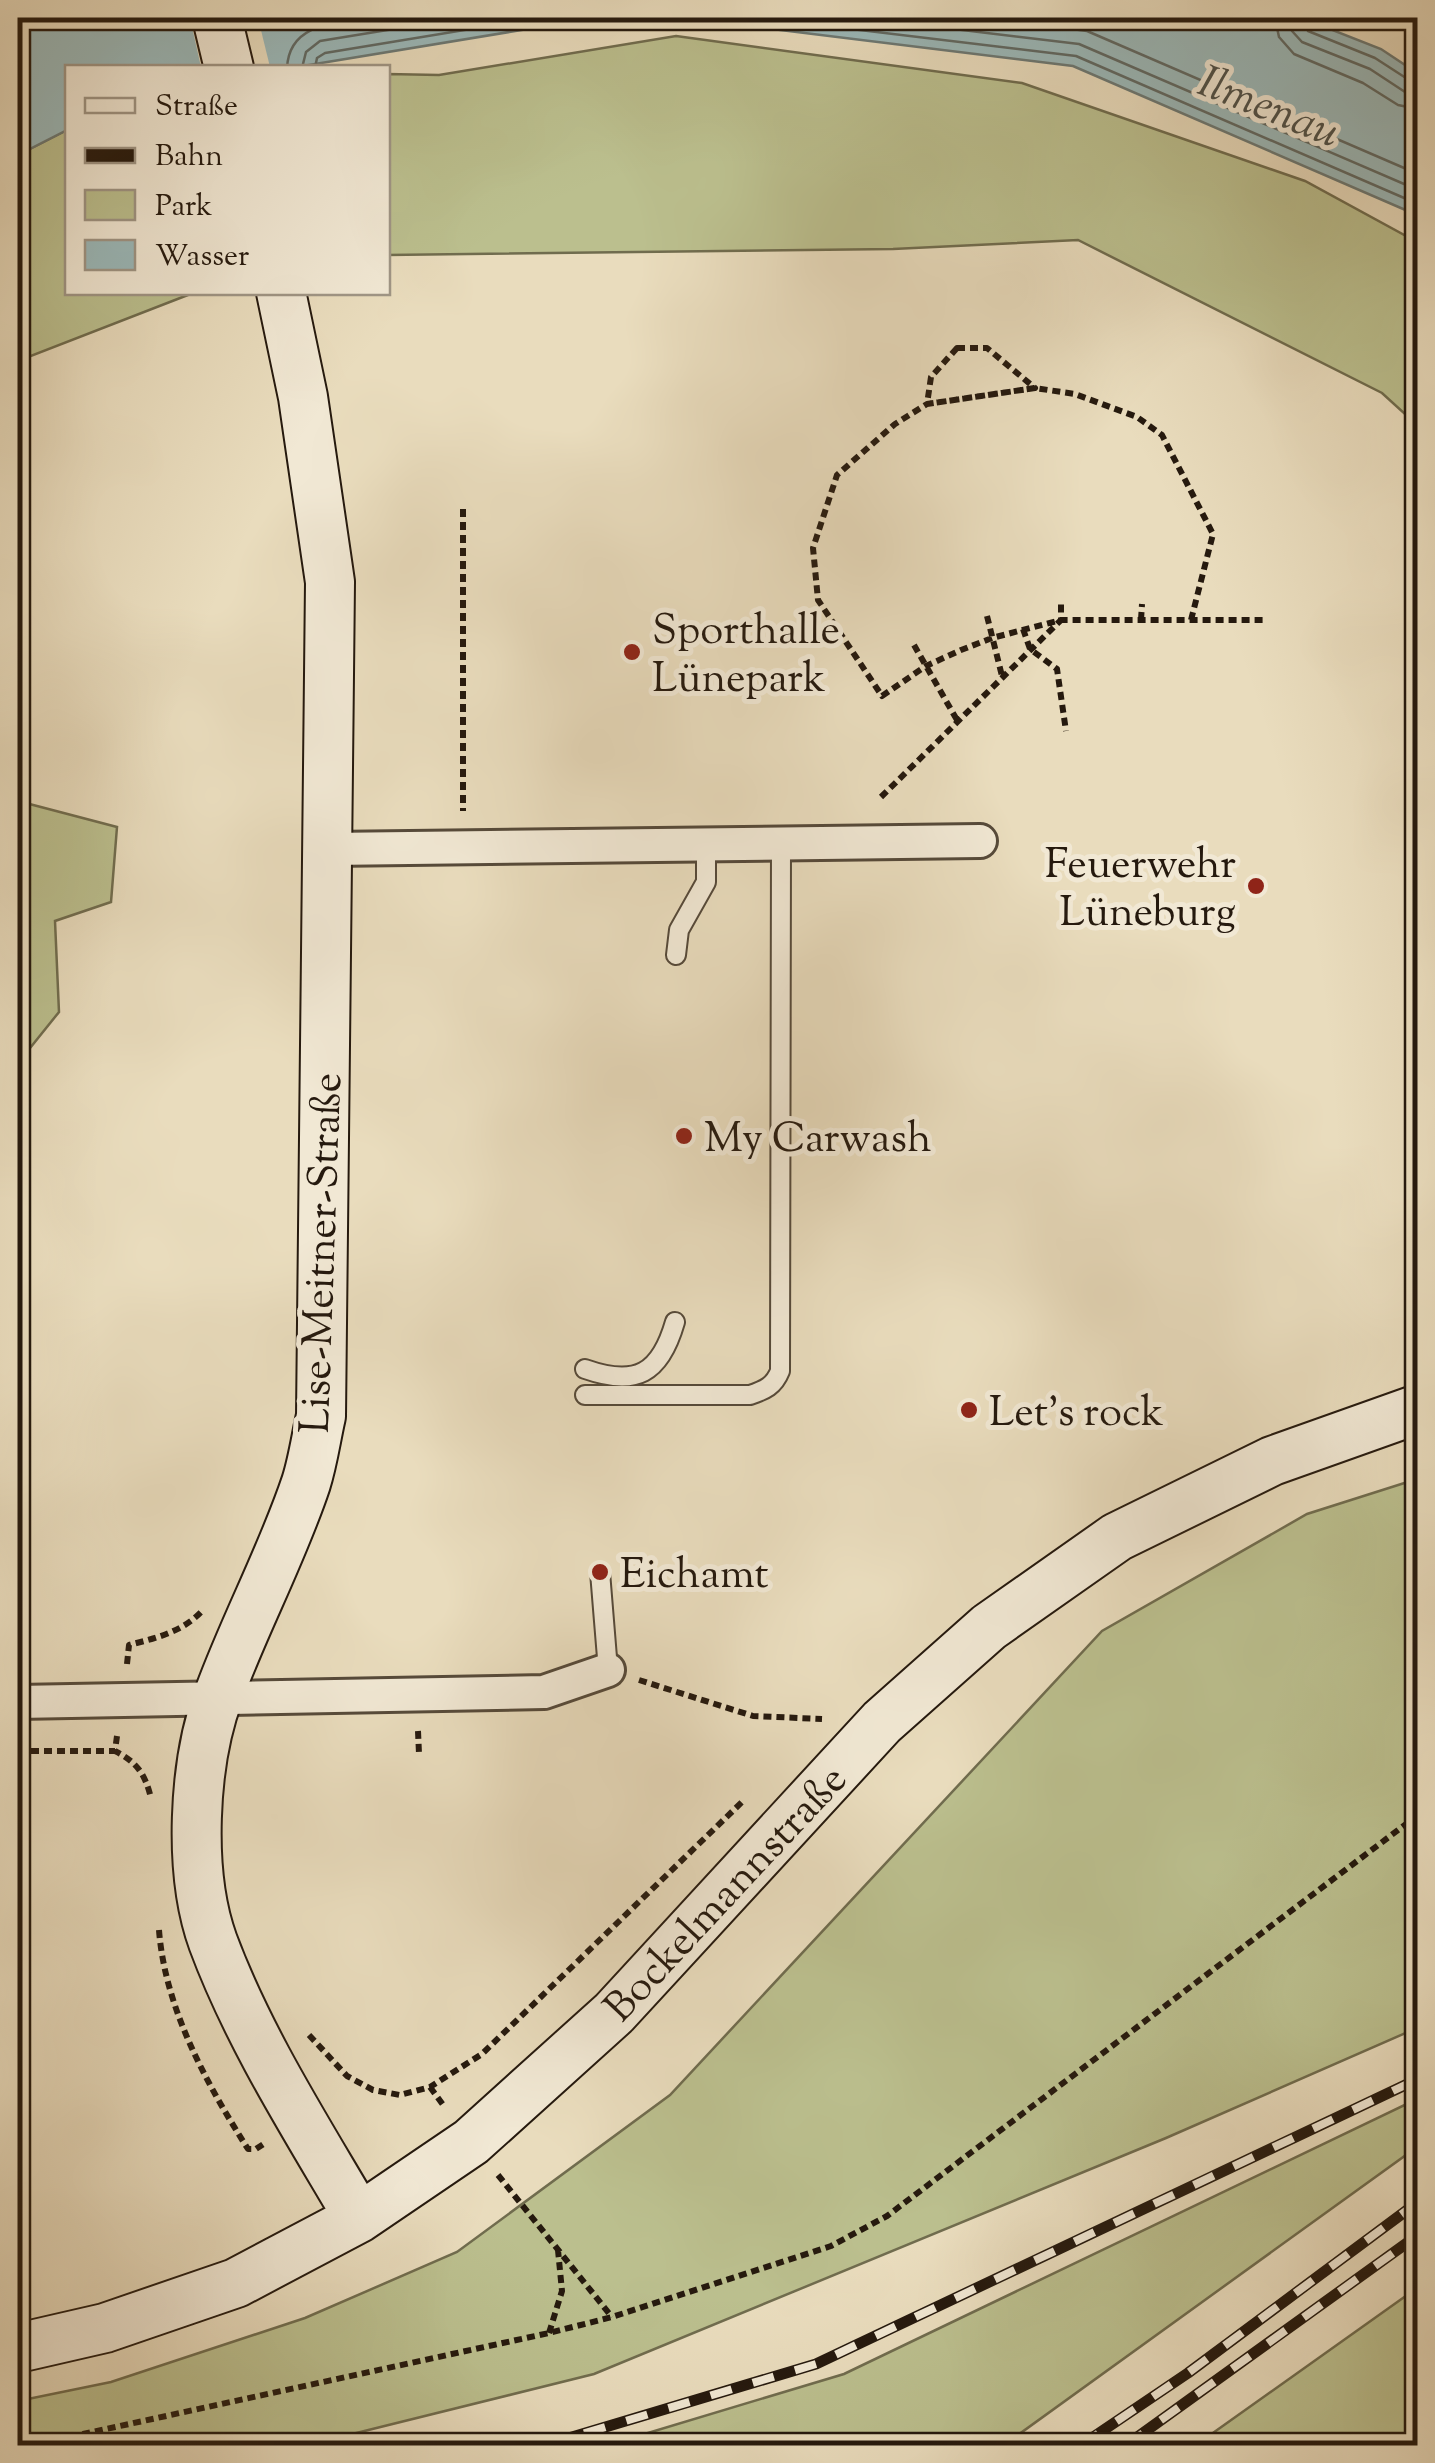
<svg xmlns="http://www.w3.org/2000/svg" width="1435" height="2463" viewBox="0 0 1435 2463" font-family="'Sorts Mill Goudy',serif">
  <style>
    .green { fill: #bbbf8e; stroke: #706c4e; stroke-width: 2.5 }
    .water { fill: #9bb9ba; stroke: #6c7975; stroke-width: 2.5 }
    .pier { fill: #e9dcbd }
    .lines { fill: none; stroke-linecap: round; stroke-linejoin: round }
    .shore { stroke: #606964; stroke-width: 2.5 }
    .lane-casing { stroke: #564a3a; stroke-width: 22 }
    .street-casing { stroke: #564a3a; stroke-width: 38 }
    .secondary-casing { stroke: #25190e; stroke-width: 52 }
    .path { stroke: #25190e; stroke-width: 6; stroke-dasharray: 8 5; stroke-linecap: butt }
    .lane { stroke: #f1e8d4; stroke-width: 18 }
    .street { stroke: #f1e8d4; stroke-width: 32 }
    .secondary { stroke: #f1e8d4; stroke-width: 48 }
    .rail-casing { stroke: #25190e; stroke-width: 11 }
    .rail { stroke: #f1e8d4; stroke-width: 8; stroke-dasharray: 22; stroke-linecap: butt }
    .poi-dot { fill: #8f2418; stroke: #f1e8d4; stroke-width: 4 }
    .labels { text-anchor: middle; stroke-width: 10; stroke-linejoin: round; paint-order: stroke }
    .poi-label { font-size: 42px; fill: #25190e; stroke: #f1e8d4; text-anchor: start }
    .street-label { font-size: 42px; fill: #25190e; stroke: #f1e8d4 }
    .water-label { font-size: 45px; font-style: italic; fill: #4e514a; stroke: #f1e8d4 }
  </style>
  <rect width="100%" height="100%" fill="#e9dcbd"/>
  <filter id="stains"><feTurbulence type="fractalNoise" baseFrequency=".002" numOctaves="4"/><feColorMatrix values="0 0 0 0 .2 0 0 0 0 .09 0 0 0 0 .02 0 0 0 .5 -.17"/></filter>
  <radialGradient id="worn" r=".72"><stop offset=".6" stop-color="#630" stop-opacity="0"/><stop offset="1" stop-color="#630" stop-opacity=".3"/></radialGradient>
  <path class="green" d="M676,36L1022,83L1305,181L1417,242V425L1382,393L1078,240L893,249L388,255V74L439,75Z
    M67,130L68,292L193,293L18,361V155Z
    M18,801L117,827L111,902L55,921L59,1012L18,1063Z
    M1417,1479V2028L1166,2138L594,2374L308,2445H18V2401L111,2382L305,2318L457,2252L670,2095L1102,1631L1307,1514Z
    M1417,2099V2147L1004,2445H608L844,2374Z
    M1417,2288V2445H1196Z"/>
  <path class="water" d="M50,18H1302L1381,49L1417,73V215L1073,66L683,18L570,22L297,67L68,68L67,130L18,155V32Z"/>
  <path class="pier" d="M190,18H258L270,67H201Z"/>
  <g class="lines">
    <path class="shore" d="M759,18L1076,56L1418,204
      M863,18L1079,44L1418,190
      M987,18L1087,31L1418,174
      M1275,18L1279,37L1294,54L1363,83L1398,105L1418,109
      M1290,18L1292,31L1302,42L1370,69L1405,92L1418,94
      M1303,18L1308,31L1375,58L1409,80L1418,81
      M287,68C289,23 335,23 369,18
      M302,68L306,52L320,41L461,18
      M315,68L317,58L325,53L537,18"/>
    <g class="lane-casing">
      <path id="lane" d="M676,955L679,930L706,882V843
        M585,1369C636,1387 660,1374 675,1322
        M585,1395H750C765,1390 774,1386 780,1371L781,843
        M600,1572L608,1670"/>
    </g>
    <g class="street-casing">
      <path id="street" d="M329,849L980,841
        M18,1702L544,1692L608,1670"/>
    </g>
    <g class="secondary-casing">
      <path id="secondary" d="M217,18L229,68
        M281,292L303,397L330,582L321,1416C316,1438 313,1461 306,1483C282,1555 245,1623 219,1694C193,1763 188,1873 213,1942C249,2039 307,2129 359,2218
        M18,2348L105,2328L236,2283L359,2218L471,2142L614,2013L882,1722L989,1627L1117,1537L1272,1461L1418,1409"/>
    </g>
    <path class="path" d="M1391,18L1418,32
      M957,348H987L1035,388L927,404L931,377Z
      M463,509V811
      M987,616L1002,676
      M1141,620L1142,604
      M1191,620L1213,534L1162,435L1137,417L1075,394L1035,388L927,404L895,424L837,475L813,548L818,600L882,696L926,666L961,650L992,638L1061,620H1264
      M1023,629L1030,649L1057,669L1066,731
      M914,645L957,720
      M881,797L1061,620V601
      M127,1664L129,1645C156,1638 183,1632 203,1610
      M639,1680L753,1716L822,1719
      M418,1731L419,1754
      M117,1736L115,1751C137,1762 145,1774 151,1798
      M18,1751H115
      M159,1930C165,2008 206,2083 248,2149H256L265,2143
      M309,2035L347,2076L373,2090L400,2095L430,2087L482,2054L742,1802
      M430,2087L444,2106
      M498,2175L612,2317
      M549,2333L562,2291L558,2250
      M18,2444L83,2434L549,2333L612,2317L831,2246L887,2216L1418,1815"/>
    <use href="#lane" class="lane"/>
    <use href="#street" class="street"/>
    <use href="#secondary" class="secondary"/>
    <g class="rail-casing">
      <path id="rail" d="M542,2446L816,2364L1418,2079
        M1080,2446L1188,2373L1418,2202
        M1125,2446L1418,2235"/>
    </g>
    <use href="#rail" class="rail"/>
  </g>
  <g class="poi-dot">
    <circle cx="632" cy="652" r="10"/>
    <circle cx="1256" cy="886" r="10"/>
    <circle cx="684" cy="1136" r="10"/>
    <circle cx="969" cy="1410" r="10"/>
    <circle cx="600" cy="1572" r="10"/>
  </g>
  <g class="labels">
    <g class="poi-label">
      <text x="652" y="643">Sporthalle<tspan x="652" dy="48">Lünepark</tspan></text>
      <text x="1236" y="877" text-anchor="end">Feuerwehr<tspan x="1236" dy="48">Lüneburg</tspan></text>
      <text x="704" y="1151">My Carwash</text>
      <text x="989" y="1425">Let’s rock</text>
      <text x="620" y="1587">Eichamt</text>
    </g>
    <g class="street-label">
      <text transform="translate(319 1253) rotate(-88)" y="15">Lise-Meitner-Straße</text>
      <text transform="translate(724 1892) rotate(-47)" y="15">Bockelmannstraße</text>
    </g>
    <g class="water-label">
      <text transform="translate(1270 105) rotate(22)" y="16">Ilmenau</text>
    </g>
  </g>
  <rect width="1435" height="2463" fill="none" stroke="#e9dcbd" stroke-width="60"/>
  <rect x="20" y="20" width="1395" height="2423" fill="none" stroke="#25190e" stroke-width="5"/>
  <rect x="30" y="30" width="1375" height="2403" fill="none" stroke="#25190e" stroke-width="2.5"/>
  <rect x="65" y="65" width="325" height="230" fill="#f1e8d4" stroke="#9f9585" stroke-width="2.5"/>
  <rect x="85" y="98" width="50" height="15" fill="#f1e8d4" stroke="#9f9585" stroke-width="2.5"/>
  <text x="155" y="115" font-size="30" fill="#25190e">Straße</text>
  <rect x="85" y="148" width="50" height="15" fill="#25190e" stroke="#9f9585" stroke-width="2.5"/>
  <text x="155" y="165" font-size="30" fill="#25190e">Bahn</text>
  <rect x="85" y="190" width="50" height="30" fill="#bbbf8e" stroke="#9f9585" stroke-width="2.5"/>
  <text x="155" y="215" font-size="30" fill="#25190e">Park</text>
  <rect x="85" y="240" width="50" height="30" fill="#9bb9ba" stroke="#9f9585" stroke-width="2.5"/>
  <text x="155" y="265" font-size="30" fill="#25190e">Wasser</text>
  <rect width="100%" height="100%" filter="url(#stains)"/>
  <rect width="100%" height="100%" fill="url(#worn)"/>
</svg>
